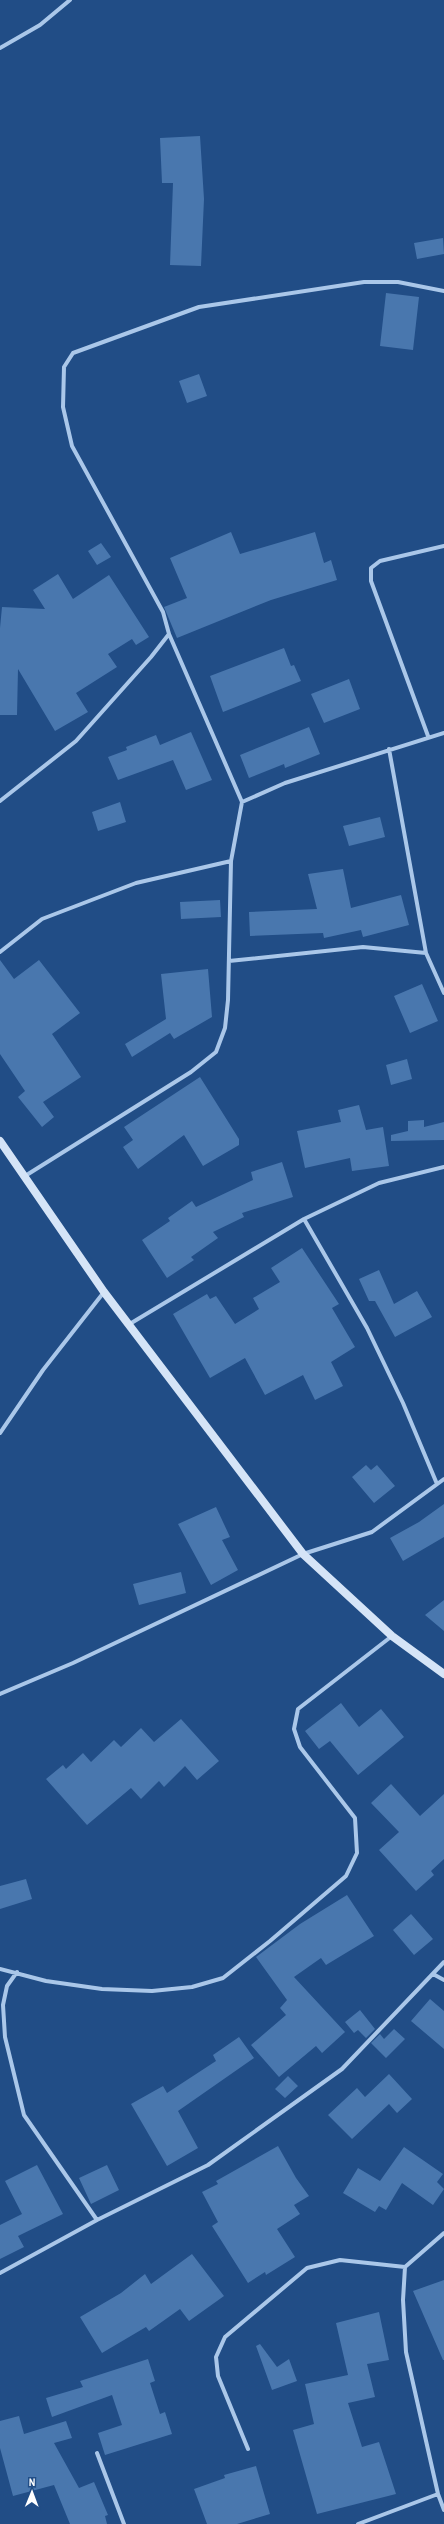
<svg xmlns="http://www.w3.org/2000/svg" width="444" height="2524" viewBox="0 0 444 2524" font-family="'Archivo Narrow',sans-serif">
  <style>
    .building { fill: #4977ae }
    .lines { fill: none; stroke-linecap: round; stroke-linejoin: round }
    .street { stroke: #aac7e9; stroke-width: 4 }
    .secondary { stroke: #d5e4f7; stroke-width: 8 }
  </style>
  <rect width="100%" height="100%" fill="#214d86"/>
  <path class="building" d="M200,136L204,199L201,266L170,265L173,183H162L160,138Z
    M443,238L444,254L417,259L414,243Z
    M386,293L419,297L413,350L380,346Z
    M199,374L207,396L187,403L179,381Z
    M231,532L240,554L315,532L324,563L331,560L337,580L271,600L177,638L164,607L187,598L170,558Z
    M101,543L111,557L97,565L88,551Z
    M58,574L73,599L109,575L149,637L136,645L132,639L108,654L117,667L76,693L88,712L55,731L18,669L17,715H0V628L2,607L45,609L33,590Z
    M284,648L291,666L294,665L301,681L223,712L210,676Z
    M349,679L360,709L324,723L311,694Z
    M309,727L320,754L285,768L284,764L249,778L240,755Z
    M191,732L212,780L186,790L173,760L118,780L108,757L127,750L126,747L156,735L160,745Z
    M120,802L126,822L98,831L92,812Z
    M380,817L385,837L349,846L343,826Z
    M343,869L351,908L401,895L409,925L363,937L361,930L324,938L323,933L250,936L249,912L317,909L308,874Z
    M220,900L221,917L181,919L180,902Z
    M0,960L14,979L39,960L80,1013L52,1034L81,1077L43,1102L54,1117L42,1127L18,1097L25,1091L0,1054Z
    M208,969L212,1017L174,1039L170,1033L132,1057L125,1044L166,1019L161,974Z
    M422,984L438,1021L410,1033L394,996Z
    M407,1059L412,1079L391,1085L386,1065Z
    M200,1077L239,1139V1145L203,1166L184,1135L138,1169L123,1147L133,1140L124,1127Z
    M359,1105L366,1130L383,1127L389,1166L352,1171L350,1158L305,1168L297,1131L341,1122L338,1110Z
    M424,1120V1127L444,1122V1140L391,1141V1135L408,1131V1121Z
    M282,1162L293,1197L242,1213L244,1217L213,1232L218,1238L191,1257L194,1260L167,1278L142,1240L170,1221L168,1218L192,1201L196,1207L253,1180L251,1172Z
    M302,1248L339,1304L332,1308L355,1347L331,1362L343,1386L315,1400L303,1375L265,1395L245,1358L210,1378L173,1314L207,1294L210,1299L216,1296L235,1324L259,1309L253,1298L280,1282L271,1268Z
    M379,1270L394,1304L417,1291L432,1317L395,1337L375,1301H369L359,1279Z
    M366,1465L371,1470L377,1465L395,1486L374,1503L352,1477Z
    M444,1504V1537L403,1561L390,1538L419,1522Z
    M216,1507L230,1537L222,1540L238,1570L211,1585L178,1524Z
    M181,1572L186,1593L139,1605L133,1584Z
    M444,1600V1631L425,1615Z
    M341,1703L359,1727L381,1709L404,1737L358,1775L330,1741L319,1749L305,1731Z
    M181,1719L219,1761L197,1780L185,1766L164,1787L159,1781L141,1799L131,1788L87,1825L46,1779L63,1765L66,1769L83,1753L91,1762L114,1740L121,1747L141,1728L154,1742Z
    M391,1784L420,1816L444,1794V1859L431,1871L434,1875L416,1891L379,1850L399,1832L371,1803Z
    M26,1879L32,1899L0,1909V1886Z
    M347,1895L374,1936L326,1965L321,1958L294,1977L345,2032L322,2053L316,2046L279,2077L251,2045L286,2015L280,2008L287,2000L256,1957L300,1924Z
    M411,1914L433,1939L414,1955L393,1930Z
    M430,1999L444,2011V2049L411,2021Z
    M360,2010L375,2029L366,2038L358,2030L354,2033L345,2022Z
    M394,2029L405,2039L386,2058L371,2043L380,2034L384,2039Z
    M239,2037L254,2058L178,2111L198,2148L167,2166L131,2104L163,2086L167,2093L216,2061L213,2055Z
    M389,2074L412,2099L397,2113L389,2104L352,2139L328,2115L357,2088L365,2097Z
    M288,2076L298,2086L285,2098L275,2089Z
    M278,2146L296,2178L309,2196L294,2205L300,2214L277,2229L295,2257L266,2275L265,2272L248,2283L212,2226L218,2222L202,2192L218,2184L216,2181Z
    M404,2147L443,2174L437,2182L444,2189L433,2205L402,2183L386,2210L379,2206L375,2212L343,2193L358,2168L380,2181Z
    M37,2165L63,2214L18,2236L24,2247L0,2259V2225L22,2214L5,2181Z
    M107,2165L119,2190L91,2204L79,2178Z
    M192,2254L224,2296L189,2321L180,2309L149,2331L146,2327L102,2353L80,2317L121,2293L145,2274L151,2284Z
    M444,2280V2360H443L413,2291Z
    M379,2312L389,2360L367,2364L375,2397L348,2403L362,2447L379,2442L396,2494L317,2514L293,2430L314,2424L305,2384L348,2375L336,2323Z
    M260,2344L277,2367L289,2359L297,2381L272,2390L256,2346Z
    M148,2359L155,2381L150,2383L160,2414L165,2412L172,2434L105,2455L98,2433L122,2425L112,2395L52,2417L46,2398L83,2387L80,2381Z
    M19,2416L24,2434L66,2421L72,2438L54,2443L79,2488L94,2482L108,2515L105,2516L107,2524H70L54,2485L13,2496L0,2448V2421Z
    M256,2466L270,2514L237,2524H207L194,2489L225,2478L224,2475Z"/>
  <g class="lines">
    <path class="street" d="M0,48L40,25L70,0
      M428,736L371,581V568L380,561L444,546
      M389,749L426,953L444,993
      M0,801L76,741L151,657L169,634
      M242,802L285,783L444,733
      M0,952L42,919L136,883L231,861L242,802L169,634L163,612L72,446L63,407L64,367L73,353L199,307L364,282H398L444,291
      M229,961L363,947L426,953
      M25,1176L191,1072L216,1052L225,1028L228,1000L231,861
      M304,1219L367,1328L403,1403L437,1484
      M128,1325L304,1219L379,1183L444,1167
      M0,1433L43,1370L104,1292
      M0,1694L73,1663L303,1554L372,1532L444,1479
      M0,1969L46,1981L102,1989L152,1991L192,1987L223,1978L270,1941L346,1876L357,1853L355,1818L300,1747L294,1729L298,1709L392,1636
      M17,1972L7,1986L3,2005L5,2037L24,2115L97,2220
      M433,1974L444,1980
      M444,2233L405,2267L403,2300L406,2352L438,2494L444,2510
      M0,2273L97,2220L208,2165L342,2069L444,1962
      M248,2449L218,2376L216,2357L225,2337L307,2268L340,2260L405,2267
      M97,2453L124,2524
      M358,2524L438,2494"/>
    <path class="secondary" d="M0,1141L104,1292L303,1554L392,1636L444,1674"/>
  </g>
  <g transform="translate(32 2492) rotate(1)" stroke="#214d86" stroke-width="3" paint-order="stroke">
  <path d="M0-3L7 15L0 10L-7 15Z" fill="#ffffff"/>
  <text y="-6" font-size="11" font-weight="bold" text-anchor="middle" fill="#ffffff">N</text>
  </g>
</svg>
